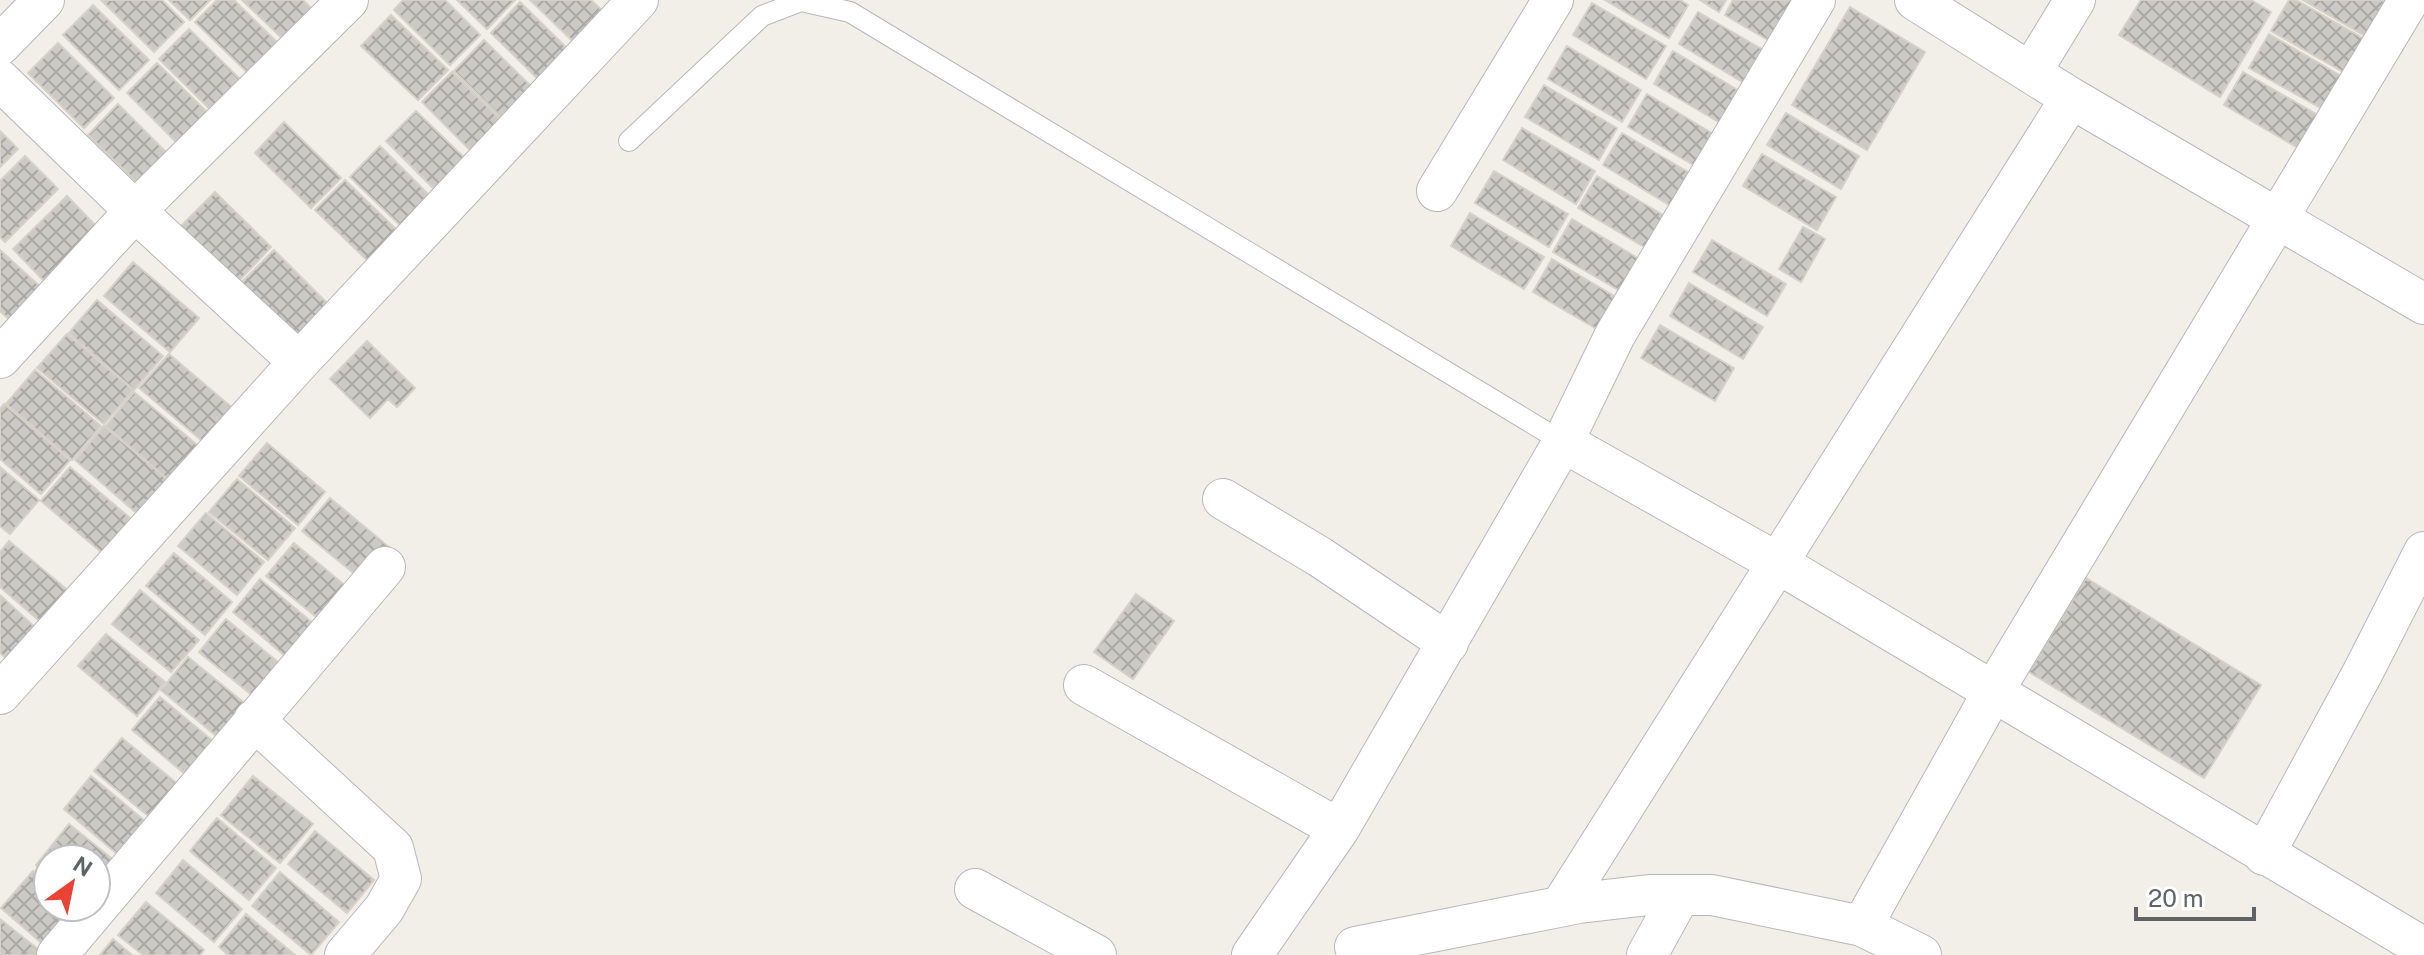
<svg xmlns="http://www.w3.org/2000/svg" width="2424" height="955" viewBox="0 0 2424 955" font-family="'Public Sans',sans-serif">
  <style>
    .building { fill: url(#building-cross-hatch); stroke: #d6d1c6; stroke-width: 2 }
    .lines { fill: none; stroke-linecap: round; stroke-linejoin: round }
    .service-casing { stroke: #b5b8bc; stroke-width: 22 }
    .minor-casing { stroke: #b5b8bc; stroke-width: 42 }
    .service { stroke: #fff; stroke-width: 20 }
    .minor { stroke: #fff; stroke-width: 40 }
  </style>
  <defs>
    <pattern id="building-cross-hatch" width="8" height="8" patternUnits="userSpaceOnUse" patternTransform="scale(2)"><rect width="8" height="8" fill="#cccac5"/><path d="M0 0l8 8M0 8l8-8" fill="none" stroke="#a9a8a4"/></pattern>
  </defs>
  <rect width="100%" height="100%" fill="#f1efe8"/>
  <path class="building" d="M101,0H162L184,22L154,52Z
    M169,0H210L190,20Z
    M217,0H234L282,47L252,77L195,22Z
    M242,0H303L314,11L285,41Z
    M403,0H445L480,35L450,65L394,10Z
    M457,0H515L487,29Z
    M530,0H591L611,19L581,49Z
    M1605,0H1680L1688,5L1669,38Z
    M1700,0H1726L1719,12Z
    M1733,0H1799L1773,43L1725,15Z
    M2141,0H2251L2271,12L2220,97L2119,35Z
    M2289,0H2296L2364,39L2345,73L2271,31Z
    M2303,0H2381L2385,2L2365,36Z
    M520,2L577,58L547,88L491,33Z
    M1592,3L1666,46L1646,79L1573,35Z
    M93,5L149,60L119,90L63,35Z
    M1850,7L1925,52L1867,150L1792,105Z
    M1698,12L1772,55L1752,88L1679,44Z
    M391,15L448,70L418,100L361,46Z
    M189,29L245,84L216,115L159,59Z
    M2269,34L2343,77L2324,110L2249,68Z
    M484,40L540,95L510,126L454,71Z
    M58,43L114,98L84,128L28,73Z
    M1567,46L1641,90L1622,122L1548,79Z
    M1673,51L1746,95L1727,127L1654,84Z
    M157,63L213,118L183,149L127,93Z
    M452,72L508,127L478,158L422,102Z
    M2243,72L2318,115L2298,148L2224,105Z
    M1544,85L1617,128L1599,160L1525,117Z
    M1647,94L1720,138L1702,170L1628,127Z
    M118,104L174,160L145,190L88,135Z
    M416,111L473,166L442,197L386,141Z
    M1786,113L1859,156L1841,189L1767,145Z
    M284,122L341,178L311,208L255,153Z
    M1522,128L1595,171L1576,204L1503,160Z
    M0,131L18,149L0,167Z
    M1622,133L1695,176L1676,209L1603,165Z
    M380,146L436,202L407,232L350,177Z
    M1762,154L1836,197L1817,230L1743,186Z
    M25,156L58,189L5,242L0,237V181Z
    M1494,171L1568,214L1549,247L1475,203Z
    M1597,176L1670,219L1651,251L1578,208Z
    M345,180L401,234L372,265L315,210Z
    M215,192L271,247L235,285L178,229Z
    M67,196L100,230L46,283L13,249Z
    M1470,213L1544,257L1524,289L1451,246Z
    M1572,219L1646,263L1627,295L1553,252Z
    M1803,227L1825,239L1801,282L1779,269Z
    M1712,240L1786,284L1767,316L1693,272Z
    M0,250L44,290L13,323L0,311Z
    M274,250L331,307L294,344L238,286Z
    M1552,259L1626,303L1607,335L1533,292Z
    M133,262L199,318L170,352L104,296Z
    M1689,283L1763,327L1743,359L1670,316Z
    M97,300L163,356L134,390L69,333Z
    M1660,325L1734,368L1715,401L1641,358Z
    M67,334L133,390L104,424L37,368Z
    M367,341L415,388L397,407L388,399L370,418L330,379Z
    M169,354L235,410L206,444L139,388Z
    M35,370L101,426L72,460L6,404Z
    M134,392L201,448L171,482L106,426Z
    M4,404L70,460L41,494L0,459V409Z
    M104,426L170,482L141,517L75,460Z
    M267,443L325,492L298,525L239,476Z
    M0,467L39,500L10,534L0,526Z
    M70,467L136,523L107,557L41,501Z
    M237,479L295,528L268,560L209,512Z
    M330,498L389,547L361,579L302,531Z
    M206,513L264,562L237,595L178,546Z
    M9,541L70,592L43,624L0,587V552Z
    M294,543L353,592L325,624L266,576Z
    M174,553L232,602L205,635L146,586Z
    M2086,578L2261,685L2204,778L2029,672Z
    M260,579L319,628L291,661L233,612Z
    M140,590L199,640L171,672L112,624Z
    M1136,594L1174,621L1133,679L1094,652Z
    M0,595L39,631L10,662L0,653Z
    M226,619L285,668L258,700L199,652Z
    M106,634L165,682L137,716L78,666Z
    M188,657L248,706L220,739L161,690Z
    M160,697L219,746L191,779L132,730Z
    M122,738L180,786L153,820L94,771Z
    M91,776L150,825L122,858L64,809Z
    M253,776L313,824L280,863L221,815Z
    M217,818L276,868L249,900L190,851Z
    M69,824L116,862L96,886V859H48V875L36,865Z
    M315,831L374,880L347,913L288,864Z
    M183,860L242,909L214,942L156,893Z
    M33,871L48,884V907H75L45,946L1,908Z
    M280,872L339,922L311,955L252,906Z
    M146,902L204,950L200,955H143L118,935Z
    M246,914L295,955H228L219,947Z
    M0,919L39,950L35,955H0Z
    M113,939L132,955H100Z"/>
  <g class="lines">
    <g class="service-casing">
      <path id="service" d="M629,141L762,16L801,1L850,12L1563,442"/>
    </g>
    <g class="minor-casing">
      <path id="minor" d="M1915,0L2071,98L2424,304
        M0,45L44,0
        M2031,72L2075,0
        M0,80L135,211L299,362
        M1437,191L1553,0
        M0,358L135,211L348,0
        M1563,442L1776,562L2424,948
        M1223,499L1320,557L1448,643
        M1084,685L1339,829
        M0,694L299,362L638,0
        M254,720L393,848L401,879L384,909L345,955
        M2264,855L2363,672L2424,552
        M975,889L1096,955
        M1561,906L2071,98
        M1862,926L1993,692L2409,0
        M1355,947L1579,903L1649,895H1712L1862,926L1921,955
        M57,955L385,567
        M1252,955L1339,829L1563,442L1615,335L1815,0
        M1647,955L1680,895"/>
    </g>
    <use href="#service" class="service"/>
    <use href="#minor" class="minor"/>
  </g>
  <g transform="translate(72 883) rotate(33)"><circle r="38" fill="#ffffff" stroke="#bfc1c3" stroke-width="2"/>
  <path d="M0-6L14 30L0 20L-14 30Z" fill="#ea4335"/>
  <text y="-12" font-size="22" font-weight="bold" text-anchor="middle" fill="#5f6368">N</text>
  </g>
  <path d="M2136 907v12h118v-12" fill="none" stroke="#5f6368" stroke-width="4"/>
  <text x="2148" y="907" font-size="24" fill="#5f6368" stroke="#ffffff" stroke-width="6" paint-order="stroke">20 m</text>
</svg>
